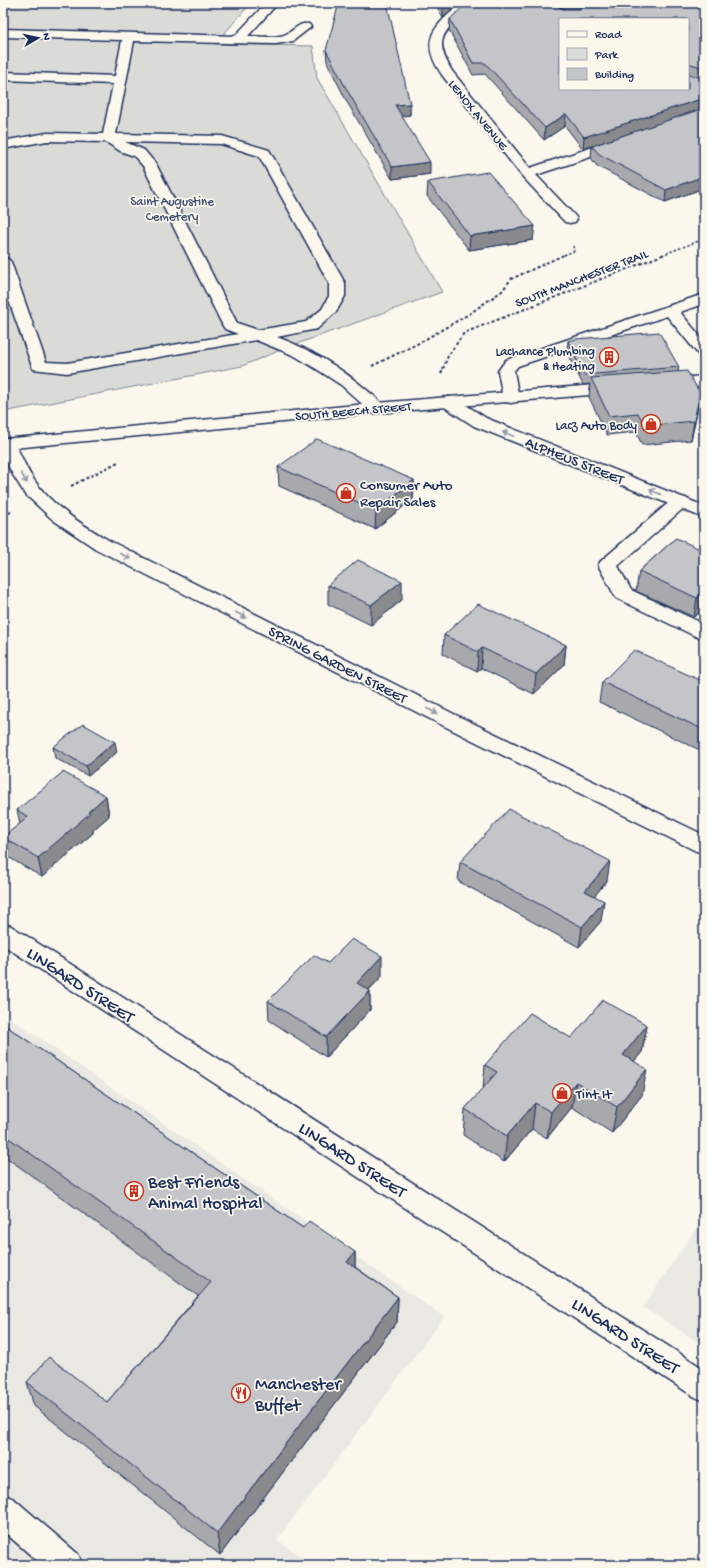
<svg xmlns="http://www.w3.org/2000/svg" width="707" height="1568" viewBox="0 0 707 1568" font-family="'Gochi Hand',sans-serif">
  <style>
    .built { fill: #eae8e2 }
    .green { fill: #dadad7; stroke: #7a849a }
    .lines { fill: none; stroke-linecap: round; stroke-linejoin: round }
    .lane-casing { stroke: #1b2f5e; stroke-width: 3 }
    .street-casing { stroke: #1b2f5e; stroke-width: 3 }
    .secondary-casing { stroke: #1b2f5e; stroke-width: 3 }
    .path-far1 { stroke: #1b2f5e; stroke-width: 1.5; stroke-dasharray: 2.5 2; stroke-linecap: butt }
    .path { stroke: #1b2f5e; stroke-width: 2; stroke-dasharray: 3 2.5; stroke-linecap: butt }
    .lane { fill: #fbf7ec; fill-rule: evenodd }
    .street { fill: #fbf7ec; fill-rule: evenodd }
    .secondary { fill: #fbf7ec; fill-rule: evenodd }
    .wall { fill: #a8a9ad; stroke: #1b2f5e }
    .shaded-wall { fill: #888a8d; stroke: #1b2f5e }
    .building { fill: #c3c5c9; stroke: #1b2f5e; fill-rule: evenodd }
    .oneway { stroke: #8b93a5 }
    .labels { text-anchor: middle; stroke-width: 3.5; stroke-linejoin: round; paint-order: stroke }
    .far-street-label { font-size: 13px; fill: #1b2f5e; stroke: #fbf7ec }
    .far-park-label { font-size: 13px; fill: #415176; stroke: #fbf7ec }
    .far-poi-label { font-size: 13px; fill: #1b2f5e; stroke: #fbf7ec; text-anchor: end }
    .street-label { font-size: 15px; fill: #1b2f5e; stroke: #fbf7ec }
    .poi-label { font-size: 15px; fill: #1b2f5e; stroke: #fbf7ec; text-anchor: start }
    .near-street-label { font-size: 18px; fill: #1b2f5e; stroke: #fbf7ec }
    .near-poi-label { font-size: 18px; fill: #1b2f5e; stroke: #fbf7ec; text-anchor: start }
  </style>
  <rect width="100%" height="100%" fill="#fbf7ec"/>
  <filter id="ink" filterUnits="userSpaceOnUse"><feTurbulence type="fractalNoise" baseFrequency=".025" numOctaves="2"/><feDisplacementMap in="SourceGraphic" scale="8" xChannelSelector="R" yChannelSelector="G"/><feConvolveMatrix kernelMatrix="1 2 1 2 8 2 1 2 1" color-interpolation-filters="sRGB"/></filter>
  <g filter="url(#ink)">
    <path class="built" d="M3,1013L444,1317L277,1540L313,1565H3Z
      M704,1217V1346L643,1307Z"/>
    <path class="green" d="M3,3H251L215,44L313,46L317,78L442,292L288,347L242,366L3,412Z"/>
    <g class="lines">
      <g class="lane-casing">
        <path id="lane" d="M266,3H278L248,36C259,36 276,39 286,34C295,30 299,22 309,24L311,27L293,41L276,44L134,41L116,134L222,136L269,150L345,283V296L336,312L317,329L277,337C310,349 340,367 368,391C374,396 381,401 385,408L383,412L377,413L371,412L341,385L318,370L295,356L256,340L67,373L33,369L3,284V257L8,259L11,262L46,362L67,363L238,334L225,329L223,326L143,166L134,156L120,151L106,142L47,141L3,149V141L47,133L103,134L113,84L3,80V72L115,76L122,40L3,37V29L235,36ZM125,142L221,144L259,156L329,283V296L322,309L306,322L258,330L237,323L156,164L144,150Z
          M704,294V304L680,312L704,341V356L698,354L667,316L518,366L514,371L519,398L517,402L511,403L505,402L503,398L498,371L506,360Z
          M680,497L686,498L689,502L686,506L618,566L631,590L704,624V638L697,637L616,598L598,565L601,561L674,498Z"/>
      </g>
      <g class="street-casing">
        <path id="street" d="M462,3H475C471,8 465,12 461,16C438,36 437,45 452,71L530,168L614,140H624L626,143L624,146L536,175L575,216L577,219L575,222L570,223L565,222L522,176L442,75C418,40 434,26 462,3Z
          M449,397L455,398L486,418L704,506V518L474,426L443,406L441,402L443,398Z
          M6,438L12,439C20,451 24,465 32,477C51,506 81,524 110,541L454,714L704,835V853L696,851L440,724L96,549L53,520L25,494L13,475L3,455V439Z
          M3,924L11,926L704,1369V1401L693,1396L3,945Z
          M3,1494L14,1499L78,1554L83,1565H42L3,1531Z"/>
      </g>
      <g class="secondary-casing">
        <path id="secondary" d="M704,376V386L664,389L658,388L656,384L658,380L664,379Z
          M619,383L625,384L627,388L625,392L377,413L3,449V439L377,403Z"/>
      </g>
      <path class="path-far1" d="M564,255L574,251L573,246
        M662,255L704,239"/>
      <path class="path" d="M372,366L417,344L469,314L502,291L511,279L566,254
        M441,374L448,356L464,333L665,254
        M71,486L118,462
        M3,515L11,512"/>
      <use href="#lane" class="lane"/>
      <use href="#street" class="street"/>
      <use href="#secondary" class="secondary"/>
    </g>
    <path class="wall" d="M435,3H460L443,18Z
      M553,3H704V188L665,202L597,166L591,158L592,146L619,137L583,149L565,126L544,140L485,74L473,75L449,30L450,19L565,9Z
      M326,50L410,104V115L402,116L430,174L392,179L347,102L327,62Z
      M428,182L533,240L469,250L427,196Z
      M568,341L679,367L678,371L700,393L697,412L691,440L642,445L636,432L607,435L589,397L590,384L583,385L567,351Z
      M278,467L414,480L413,499L375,529L279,486Z
      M676,538L704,608L694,617L636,591L639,571Z
      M328,585L402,600L371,625L328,604Z
      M444,635L566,645L564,665L534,694L481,668L477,671L443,654Z
      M602,682H704V752L599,702Z
      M53,747L117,752L88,776L55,758Z
      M106,796L109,816L93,830V833L42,877L8,857L3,837L20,824L17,810Z
      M460,862L607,881L594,896L601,921L579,947L458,881Z
      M328,963L382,976L369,990L370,991V1010L326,1057L269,1020L268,1001Z
      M3,1024L303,1228L355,1252V1267L398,1297L397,1322L220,1555L34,1406L27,1382L107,1402L198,1296L3,1155Z
      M647,1025L642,1052L634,1061L642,1095L612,1133L572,1107L547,1138L532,1129L504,1162L463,1135L465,1109L483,1089L485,1065L571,1038Z"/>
    <path class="shaded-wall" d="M448,3H460L443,18V7Z
      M704,98V109L583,149L584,137Z
      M410,104V115L395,117V105Z
      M566,114L565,126L544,140L545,128Z
      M430,162V174L392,179V167Z
      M704,176V188L665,202L666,190Z
      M535,226L533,240L469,250L470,236Z
      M700,393L697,412L691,440L694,421Z
      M414,480L413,499L375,529L376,510Z
      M402,581V600L371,625V605Z
      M704,592V608L694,617L697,598Z
      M566,645L564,665L534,694L536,674Z
      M482,648L481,668L477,671L478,652Z
      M115,742L117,752L88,776L86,766Z
      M106,796L109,816L93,830V833L42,877L38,858L88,812Z
      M610,861L607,881L582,911L585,891Z
      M604,901L601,921L579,947L582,927Z
      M382,956V976L357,1002V983Z
      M370,991V1010L326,1057V1037Z
      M647,1025L642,1052L618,1081L623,1055Z
      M647,1069L642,1095L612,1133L617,1107Z
      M576,1082L572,1107L547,1138L551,1112Z
      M535,1103L532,1129L504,1162L507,1136Z
      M355,1252V1277L347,1262Z
      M398,1297L397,1322L220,1555L217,1533Z"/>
    <path class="building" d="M339,3H387L410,104L395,105L430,162L392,167L347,90L326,50Z
      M441,3H448L443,7Z
      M467,3H551L563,9H579L581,8L578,5L574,3H704V68L688,63L689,74L704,79V98L584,137L566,114L545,128L485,63H473L450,19ZM560,19H688V89H560Z
      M704,108V176L666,190L599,154L592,146Z
      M488,172L535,226L470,236L428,182Z
      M659,332L679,367L584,375L568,341L576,339Z
      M687,371L700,393L694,421L645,426L638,413L609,416L591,378Z
      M317,439L414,480L376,510L278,467Z
      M676,538L704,551V592L697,598L639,571Z
      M358,560L402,581L371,605L328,585Z
      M478,604L566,645L536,674L482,648L478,652L444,635Z
      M634,650L704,682V730L602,682Z
      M83,724L115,742L86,766L53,747Z
      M63,772L106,796L88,812L90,813L38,858L3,837L28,817L17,810Z
      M509,809L610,861L585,891L604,901L582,927L460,862Z
      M352,939L382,956L357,983L370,991L326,1037L268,1001L314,955L328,963Z
      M603,1000L647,1025L623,1055L647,1069L617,1107L576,1082L551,1112L535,1103L507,1136L465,1109L497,1072L485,1065L530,1013L571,1038Z
      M3,1024L303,1228L309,1221L355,1252L347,1262L398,1297L217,1533L27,1382L49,1357L107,1402L211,1282L3,1134Z
      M304,1562L308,1565H301Z"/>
    <defs><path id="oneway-shaft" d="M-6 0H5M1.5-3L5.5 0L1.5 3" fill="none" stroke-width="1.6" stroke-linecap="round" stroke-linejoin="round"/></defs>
    <g class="oneway">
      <use href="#oneway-shaft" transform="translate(508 434) rotate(-158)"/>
      <use href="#oneway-shaft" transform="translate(24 478) rotate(58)"/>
      <use href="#oneway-shaft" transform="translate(655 492) rotate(-158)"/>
      <use href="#oneway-shaft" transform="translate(125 556) rotate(27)"/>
      <use href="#oneway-shaft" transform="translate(241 615) rotate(27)"/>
      <use href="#oneway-shaft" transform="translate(432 711) rotate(27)"/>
    </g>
  </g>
  <defs>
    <g id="building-ring" transform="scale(1)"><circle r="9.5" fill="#fbf7ec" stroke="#c8321e" stroke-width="1.5"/><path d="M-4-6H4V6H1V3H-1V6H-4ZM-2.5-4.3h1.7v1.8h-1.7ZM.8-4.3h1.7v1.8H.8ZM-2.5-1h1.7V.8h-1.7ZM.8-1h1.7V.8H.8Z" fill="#c8321e"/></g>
    <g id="shop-ring" transform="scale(1)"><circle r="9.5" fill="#fbf7ec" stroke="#c8321e" stroke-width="1.5"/><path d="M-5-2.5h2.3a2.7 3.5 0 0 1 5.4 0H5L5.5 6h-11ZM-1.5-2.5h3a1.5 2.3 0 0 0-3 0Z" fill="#c8321e"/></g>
    <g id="restaurant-ring" transform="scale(1)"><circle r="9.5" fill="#fbf7ec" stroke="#c8321e" stroke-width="1.5"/><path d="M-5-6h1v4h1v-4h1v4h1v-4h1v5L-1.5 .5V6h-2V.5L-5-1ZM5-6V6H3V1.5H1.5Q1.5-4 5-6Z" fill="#c8321e"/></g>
  </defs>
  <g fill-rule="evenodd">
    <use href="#building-ring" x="609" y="357"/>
    <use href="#shop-ring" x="651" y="424"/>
    <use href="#shop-ring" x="346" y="493"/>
    <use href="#shop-ring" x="562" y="1093"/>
    <use href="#building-ring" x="134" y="1191"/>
    <use href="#restaurant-ring" x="241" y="1393"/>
  </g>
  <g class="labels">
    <g class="far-street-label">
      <text transform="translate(479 114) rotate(51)" y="5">LENOX AVENUE</text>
      <text transform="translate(581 277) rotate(-21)" y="5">SOUTH MANCHESTER TRAIL</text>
      <text transform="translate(353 410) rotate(-5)" y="5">SOUTH BEECH STREET</text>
    </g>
    <g class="far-park-label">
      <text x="172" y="205">Saint Augustine<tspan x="172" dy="15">Cemetery</tspan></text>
    </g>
    <g class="far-poi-label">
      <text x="595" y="355">Lachance Plumbing<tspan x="595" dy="15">&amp; Heating</tspan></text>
      <text x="637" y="429">Lacz Auto Body</text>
    </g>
    <g class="street-label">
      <text transform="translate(575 460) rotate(22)" y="5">ALPHEUS STREET</text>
      <text transform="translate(338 664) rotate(27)" y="5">SPRING GARDEN STREET</text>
    </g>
    <g class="poi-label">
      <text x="360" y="489">Consumer Auto<tspan x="360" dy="17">Repair Sales</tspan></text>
      <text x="576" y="1098">Tint It</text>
    </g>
    <g class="near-street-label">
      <text transform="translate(81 984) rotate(33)" y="6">LINGARD STREET</text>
      <text transform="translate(353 1159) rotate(33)" y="6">LINGARD STREET</text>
      <text transform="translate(626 1335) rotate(33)" y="6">LINGARD STREET</text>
    </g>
    <g class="near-poi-label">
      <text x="148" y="1187">Best Friends<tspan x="148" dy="21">Animal Hospital</tspan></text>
      <text x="255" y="1389">Manchester<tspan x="255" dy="21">Buffet</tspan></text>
    </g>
  </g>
  <rect width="707" height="1568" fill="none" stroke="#fbf7ec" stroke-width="16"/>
  <rect x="8" y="8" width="691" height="1552" fill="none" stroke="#1b2f5e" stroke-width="1.5" filter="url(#ink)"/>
  <rect x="559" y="18" width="130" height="72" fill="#fbf7ec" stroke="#a1a7b3"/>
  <rect x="567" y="31" width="20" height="6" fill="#fbf7ec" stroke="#a1a7b3"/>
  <text x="595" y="38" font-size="12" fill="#1b2f5e">Road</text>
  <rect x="567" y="48" width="20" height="12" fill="#dadad7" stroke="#a1a7b3"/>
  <text x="595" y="58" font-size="12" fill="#1b2f5e">Park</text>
  <rect x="567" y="68" width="20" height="12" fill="#c3c5c9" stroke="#a1a7b3"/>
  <text x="595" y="78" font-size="12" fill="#1b2f5e">Building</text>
  <g transform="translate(38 38) rotate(81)" stroke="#fbf7ec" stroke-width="3" paint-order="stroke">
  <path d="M0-3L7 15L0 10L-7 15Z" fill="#1b2f5e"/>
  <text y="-6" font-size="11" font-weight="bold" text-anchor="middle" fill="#1b2f5e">N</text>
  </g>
</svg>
